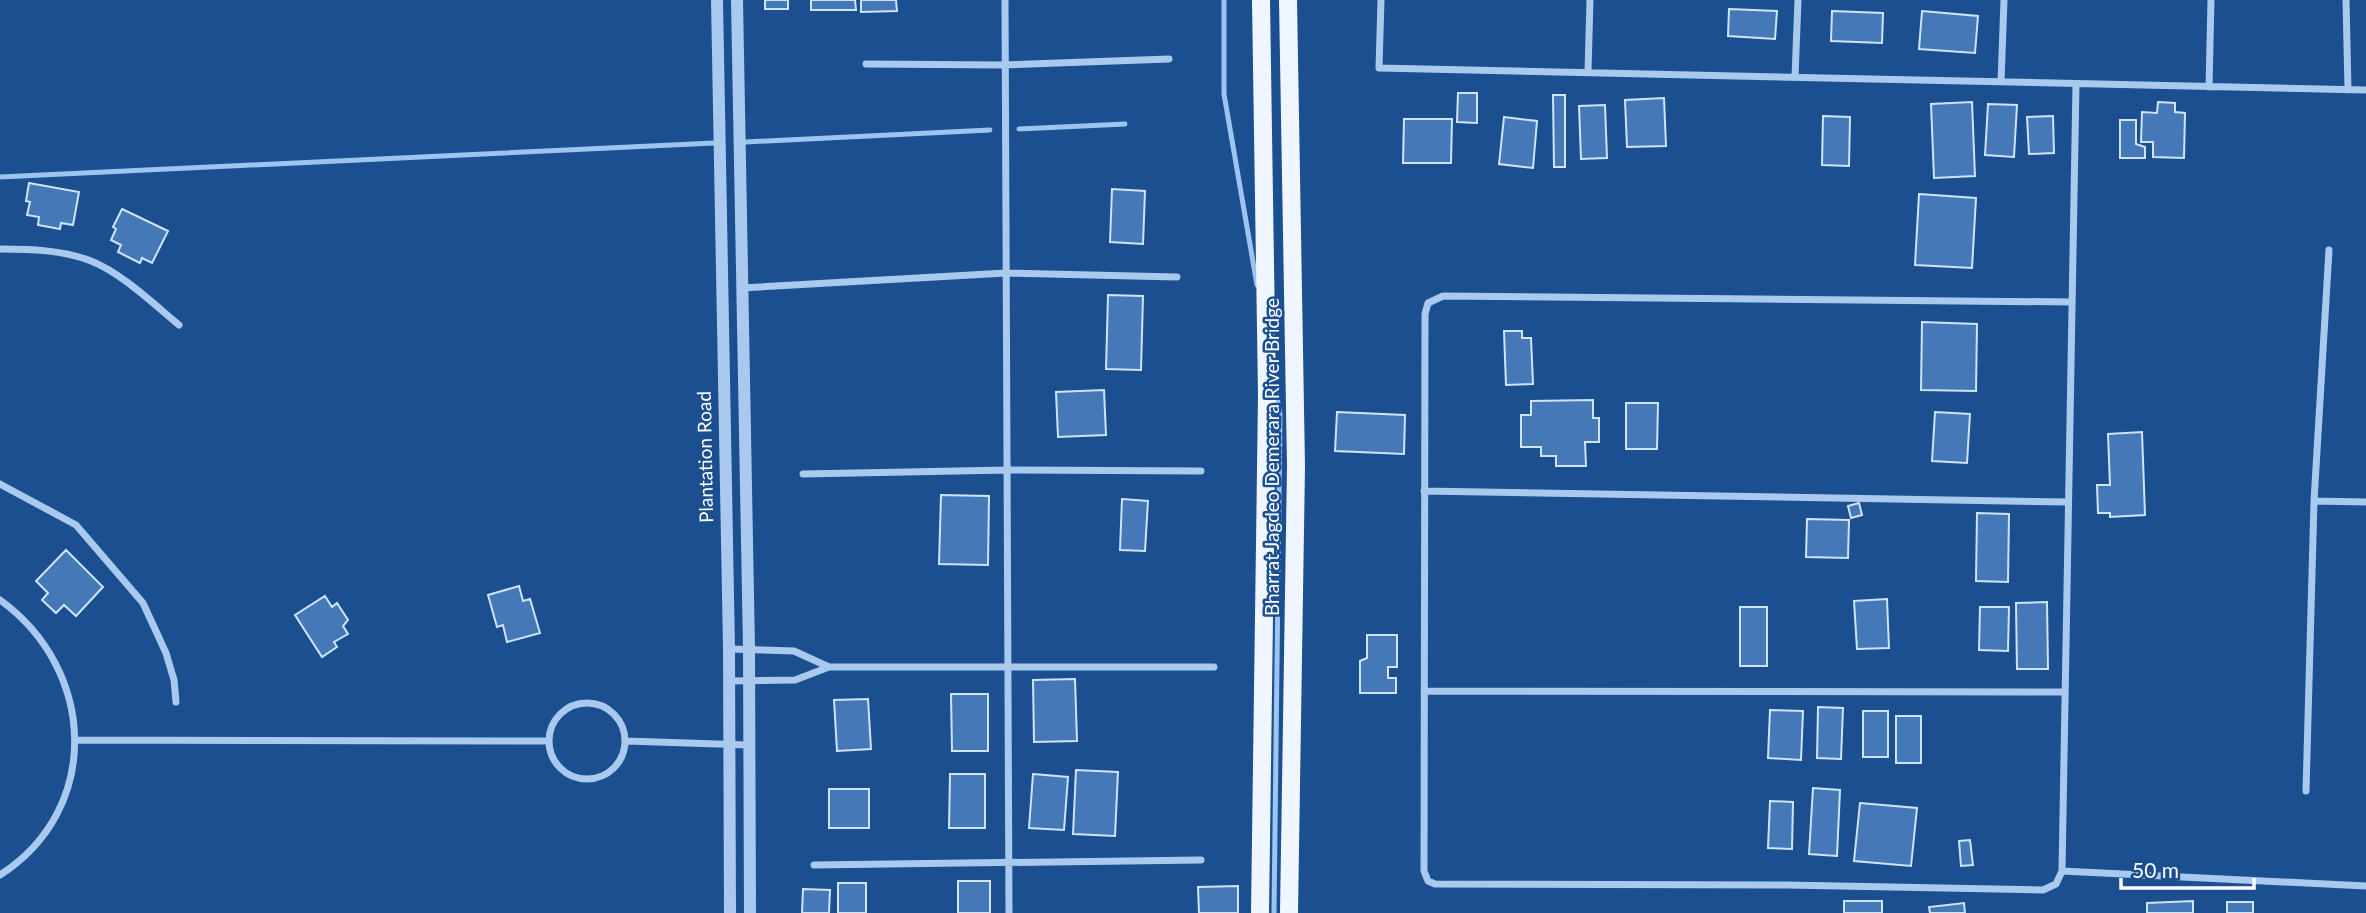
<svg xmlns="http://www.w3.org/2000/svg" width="2366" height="913" viewBox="0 0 2366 913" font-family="Lato,sans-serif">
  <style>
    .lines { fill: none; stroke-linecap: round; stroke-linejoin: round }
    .stream { stroke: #9cc4f0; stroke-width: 5 }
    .building { fill: #4478b7; stroke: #cfe3fa; stroke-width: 2 }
    .minor { stroke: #a9c9ee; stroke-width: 7 }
    .tertiary { stroke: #a9c9ee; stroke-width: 12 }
    .primary { stroke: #f0f6ff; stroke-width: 18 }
    .labels { text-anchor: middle; stroke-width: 5; stroke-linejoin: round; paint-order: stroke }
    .street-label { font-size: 19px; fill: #fff; stroke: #1b4f8f }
  </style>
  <rect width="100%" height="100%" fill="#1b4f8f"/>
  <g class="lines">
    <path class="stream" d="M1224,0V94L1257,285
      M1019,129L1125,124
      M746,142L990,130
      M0,177L714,143
      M1274,913L1280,415L1275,385"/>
  </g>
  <path class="building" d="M765,0H788V9H765Z
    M811,0H855L856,10H811Z
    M861,0H896L897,11L861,12Z
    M1729,9L1777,11L1775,39L1728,36Z
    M1832,11L1883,13L1882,43L1831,41Z
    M1922,11L1978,16L1975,53L1919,49Z
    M1458,93H1477V123L1457,122Z
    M1553,95H1565V167H1554Z
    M1664,98L1666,146L1627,147L1625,100Z
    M1972,102L1975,176L1934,178L1931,104Z
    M2158,102L2175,103V112L2185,113L2184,158L2153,157V142H2141L2142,112L2157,113Z
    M1988,104L2017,105L2014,157L1985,155Z
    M1605,105L1607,158L1581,159L1579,106Z
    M1823,116L1850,117L1849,166L1822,165Z
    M2053,116L2054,153L2029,154L2027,117Z
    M1504,117L1537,121L1533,168L1499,164Z
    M1404,119H1452L1451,163H1403Z
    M2120,120H2136V144L2145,147V158H2120Z
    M29,183L79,192L73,225L61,223L60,229L38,225L39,217L27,215L30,202L26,201Z
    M1112,189L1145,191L1143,244L1110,242Z
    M1919,194L1976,198L1972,268L1915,265Z
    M122,209L168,231L152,263L142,258L140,263L118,252L121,245L111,240L116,229L113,227Z
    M1108,295L1143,296L1141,370L1106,369Z
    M1922,322L1977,324L1976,391L1921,390Z
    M1504,331H1522V338H1531L1533,384L1506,385Z
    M1104,390L1106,435L1058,437L1056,392Z
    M1593,400V418H1599V442H1585L1586,466H1556V456H1541V447H1521V415H1531V401Z
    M1626,403H1658L1657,449H1626Z
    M1337,412L1405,415L1404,454L1335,451Z
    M1935,412L1970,414L1967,463L1932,461Z
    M2142,432L2145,515L2110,517V513H2098L2097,485H2110L2108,434Z
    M941,495L989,496L988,565L939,564Z
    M1122,499L1148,501L1145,551L1120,550Z
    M1859,503L1862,515L1851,518L1848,506Z
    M1977,513L2009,514L2008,582L1976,581Z
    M1807,519L1849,520L1848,558L1806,557Z
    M66,550L103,587L76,616L64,605L56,613L42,600L48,593L36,581Z
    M519,586L523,601L530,599L540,633L507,642L503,625L497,627L488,595Z
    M325,596L332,607L337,603L348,620L343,626L348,634L334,642L337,647L322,657L295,615Z
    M1887,599L1889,648L1857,649L1854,601Z
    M2047,602L2048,669H2017L2016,603Z
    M1740,607H1767V666H1740Z
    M1980,607H2009L2008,651L1979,650Z
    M1367,635H1397V667H1388V678H1396V693H1360V661L1367,658Z
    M1075,679L1077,741L1034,742L1033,680Z
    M951,694H988V751H952Z
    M868,699L871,749L837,751L834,700Z
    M1818,707L1843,708L1841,759L1817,758Z
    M1770,710L1803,711L1801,760L1768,758Z
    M1863,711H1888V757H1863Z
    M1896,716H1921V763H1896Z
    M1076,770L1118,772L1115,836L1073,834Z
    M950,774H985V828H949Z
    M1033,774L1068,777L1064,830L1029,828Z
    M1813,788L1840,790L1837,856L1809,854Z
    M829,789H869V828H829Z
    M1770,801L1793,802L1792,849L1768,848Z
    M1860,803L1917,808L1911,866L1854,861Z
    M1970,840L1973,865L1961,866L1959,841Z
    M958,881H990V913H958Z
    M838,883H866V913H838Z
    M1238,886V913H1199L1198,887Z
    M803,889L830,890L829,913H802Z
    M1844,901H1882V913H1844Z
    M2193,901V913H2147V903Z
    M2227,902H2253V913H2227Z
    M1964,903L1965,913H1930L1929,907Z"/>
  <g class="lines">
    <path class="minor" d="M1005,0L1009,913
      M1381,0L1379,68L2366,90
      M2346,0L2348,90
      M866,64L1004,65L1169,59
      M1588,72L1590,0
      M1795,77L1798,0
      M2001,82L2004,0
      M2209,87L2211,0
      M0,249C30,249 63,250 91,261C120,272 155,305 179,325
      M742,288L1006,273L1177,277
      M2072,302L1443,296L1428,303L1425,314L1424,871L1428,881L1435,884L1787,885L2043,890L2056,884L2062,871L2076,84
      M803,474L1008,470L1201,471
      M0,484L76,525L143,603L166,653L174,680L176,702
      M1424,491L2068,502
      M2314,501L2366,502
      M0,600C96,669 103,809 0,875
      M729,649L794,651L829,667
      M729,681L795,680L829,667H1214
      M1424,691L2065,692
      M549 741a38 38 0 1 1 76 0a38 38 0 1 1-76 0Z
      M75,740L549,741
      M626,741L748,745
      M2306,791L2314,501L2329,250
      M814,865L1201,860
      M2062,871L2366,886"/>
    <path class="tertiary" d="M717,0L729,649L730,913
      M737,0L749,649L750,913"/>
    <path class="primary" d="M1288,0L1296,466L1289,913
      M1260,913L1267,395L1261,0"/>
  </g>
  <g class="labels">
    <g class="street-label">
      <text transform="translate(705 457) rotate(-91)" y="7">Plantation Road</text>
      <text transform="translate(1272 457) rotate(-90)" y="7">Bharrat Jagdeo Demerara River Bridge</text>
    </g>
  </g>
  <path d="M2121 878v10h133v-10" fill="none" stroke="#ffffff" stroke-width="3.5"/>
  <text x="2132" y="878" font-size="21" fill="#ffffff" stroke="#1b4f8f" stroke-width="5" paint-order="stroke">50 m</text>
</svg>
